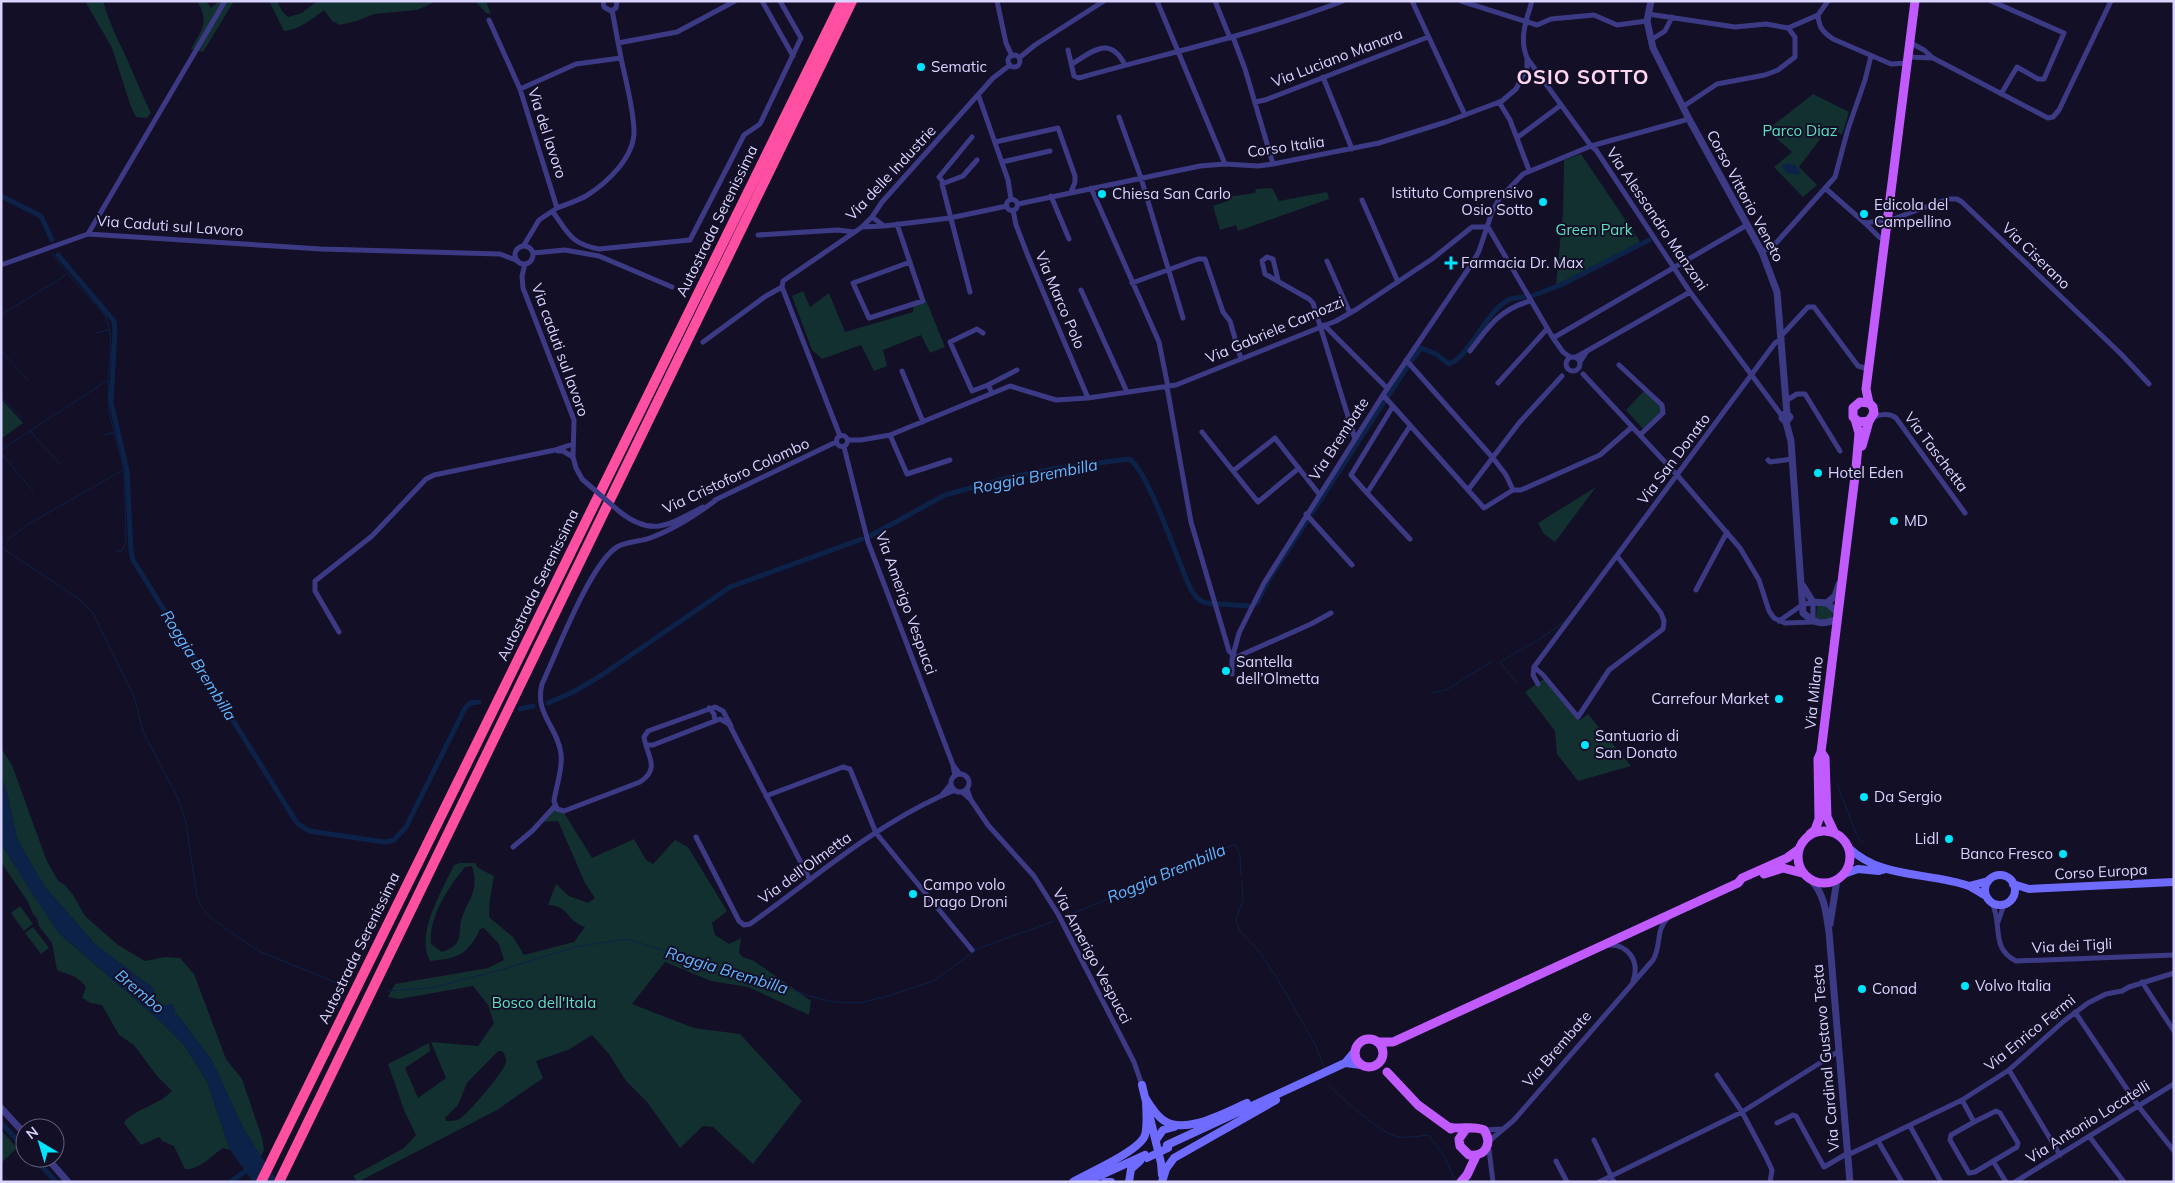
<svg xmlns="http://www.w3.org/2000/svg" width="2175" height="1183" viewBox="0 0 2175 1183" font-family="Mulish,sans-serif">
  <style>
    .green { fill: #12302f; fill-rule: evenodd }
    .water { fill: #0c2248 }
    .lines { fill: none; stroke-linecap: round; stroke-linejoin: round }
    .stream { stroke: #0c2248; stroke-width: 1 }
    .canal { stroke: #0c2248; stroke-width: 5 }
    .minor { stroke: #3d3a85; stroke-width: 5 }
    .tertiary { stroke: #3d3a85; stroke-width: 7 }
    .secondary { stroke: #6f6bff; stroke-width: 8 }
    .primary { stroke: #c25bff; stroke-width: 9 }
    .motorway { stroke: #ff4fa3; stroke-width: 10 }
    .minor-bridge { stroke: #3d3a85; stroke-width: 5 }
    .secondary-bridge { stroke: #6f6bff; stroke-width: 8 }
    .poi-dot { fill: #00e5ff; stroke: #130f26; stroke-width: 2 }
    .labels { text-anchor: middle; stroke-width: 4; stroke-linejoin: round; paint-order: stroke }
    .street-label { font-size: 15px; fill: #d9d4ff; stroke: #130f26 }
    .poi-label { font-size: 15px; fill: #d9d4ff; stroke: #130f26; text-anchor: start }
    .park-label { font-size: 15px; fill: #5fe0c0; stroke: #130f26 }
    .water-label { font-size: 16px; font-style: italic; fill: #62b6ff; stroke: #130f26 }
    .district-label { font-size: 20px; font-weight: bold; letter-spacing: 1px; fill: #ffd6f0; stroke: #130f26 }
  </style>
  <rect width="100%" height="100%" fill="#130f26"/>
  <path class="green" d="M85,1H103C109,22 118,40 127,59C135,77 142,95 151,113L147,118L136,117L131,107L112,48Z
    M197,1H206L211,8L219,1H234L203,52L191,49C202,29 210,23 197,1Z
    M269,1H277L282,11L288,17L302,13L317,1H437L417,10L374,14L357,21L340,25L332,21L324,10C312,19 299,30 284,31Z
    M475,1H486L491,14L486,13Z
    M1813,94L1849,112L1842,135L1830,126L1799,167L1817,185L1803,197L1774,167L1792,152L1767,130Z
    M1581,154L1641,243L1556,285L1563,212L1564,160Z
    M1272,188L1279,201L1327,192L1329,199L1238,231L1236,225L1220,230L1213,206L1228,201L1227,197L1255,193L1256,189Z
    M803,291L810,307L829,293L845,332L913,312V305L926,300L945,347L930,353L921,335L883,350L887,366L874,371L861,345L822,359L812,350L792,296Z
    M1646,389L1666,410L1644,430L1626,410Z
    M1,399L23,423L1,439Z
    M1596,487L1555,542L1544,534L1538,523Z
    M1817,604H1823L1834,611L1831,619L1816,620Z
    M1545,678L1580,720L1588,714L1631,766L1578,781L1557,754L1555,731L1525,692Z
    M1,748L12,765L46,859L58,881L65,885L73,895L85,916L118,945L145,961L165,957L180,958L194,974L226,1059L242,1079L262,1138L264,1150L261,1156L244,1130L212,1061L181,1019L175,1013L174,1007L160,1005L156,1000L153,988L96,945L44,886L17,839L6,788L1,779Z
    M552,805L563,811L592,858L634,839L646,860L653,864L675,840L688,847L727,911L712,923L715,935L729,944L741,938L739,953L743,957L754,961L811,1001L809,1015L748,987L711,981L665,962L632,1004L694,1028L740,1034L802,1101L753,1164L713,1127L703,1126L680,1148L647,1102L626,1081L609,1054L592,1035L568,1050L536,1061L543,1078L497,1110L358,1182L353,1176L404,1148L416,1135L404,1110L388,1064L429,1043L430,1051L405,1068L418,1098L446,1078L431,1042L478,1046L494,1023L488,1005L473,986L399,999L388,997L395,984L488,968L504,960L499,944L484,928L480,929C469,954 457,959 430,961C415,934 442,891 454,865L460,863H475L478,868L494,876L490,899L489,917L513,937L524,955L574,942L585,927C566,921 570,906 548,905L556,884L569,896L588,903L595,898L585,883L558,821L539,822ZM472,866C480,893 467,899 461,921C459,929 461,938 456,944C452,948 447,950 442,952L431,944C428,918 449,886 465,867ZM498,1051H502C505,1055 506,1057 506,1062C504,1072 470,1111 461,1118C457,1121 450,1121 446,1121L445,1118L458,1105L467,1083Z
    M1,844L59,933L159,1020L184,1045L207,1081L230,1150L223,1148C211,1156 200,1170 185,1169L174,1146L162,1141L159,1137L141,1145L124,1123C130,1111 161,1104 172,1091L157,1076L134,1045L119,1035L102,1005L91,1003L82,998L86,987C76,974 70,976 57,970L52,943L39,926L37,918L33,914L28,902L1,862Z
    M20,906L33,924L24,931L11,913Z
    M33,927L49,948L41,954L25,933Z
    M1,1130L17,1148L1,1163Z"/>
  <path class="water" d="M1788,163L1796,166L1801,173L1796,175L1787,173L1782,166Z
    M1,779L6,788L17,839L44,886L96,945L153,988L156,1000L160,1005L173,1004L175,1013L181,1019L212,1061L244,1130L278,1182H253L230,1150L207,1081L184,1045L159,1020L59,933L33,895L1,844Z"/>
  <g class="lines">
    <path class="stream" d="M52,253L68,274L105,315C114,334 110,358 108,379
      M1,315L66,275
      M95,333L109,330
      M1,351L29,381
      M1,397L22,419
      M30,431L61,465
      M105,435L114,432
      M1,450L108,380L109,412L124,470L126,541L122,551H115
      M1,453L34,492
      M7,540L27,525L123,470
      M1,547L78,598L93,613L135,699L143,732L178,798L186,823L197,896L202,908L209,916L229,931L261,952L347,987
      M1517,684L1500,662L1543,637L1568,619
      M1433,693L1446,690L1491,662
      M1837,784L1856,833L1863,844
      M1242,881L1243,900L1236,919L1239,930L1258,950L1277,978L1315,1044L1324,1067
      M1069,915L1120,894L1193,859L1234,845L1236,846L1240,855L1241,875
      M388,991L431,988L504,969L575,947L627,939L729,971L761,978L809,996L834,1002L859,1003L884,997L934,981L977,949L1054,921
      M1329,1085C1341,1098 1382,1134 1398,1137C1407,1138 1419,1136 1429,1135L1444,1156L1455,1180"/>
    <path class="canal" d="M1,196L41,216L52,240
      M58,255L114,321L115,330L111,402L127,470L131,551L133,560L297,823L309,831L385,842L394,840L406,827L465,708L470,703L479,702
      M1532,296L1563,284L1649,240
      M1412,360L1421,348L1436,354L1449,364C1471,355 1484,314 1508,300C1511,298 1518,298 1523,297
      M1389,395L1407,367
      M1312,513L1384,402
      M870,536L945,495L1007,478L1052,469L1129,459C1146,468 1173,547 1182,568C1186,578 1191,595 1201,601C1204,603 1209,603 1212,604
      M1257,603L1269,579L1307,521
      M1219,604L1249,606
      M548,703L573,692L602,675L730,587L862,539
      M520,709L533,706
      M1,1123L25,1148
      M34,1158L56,1182
      M230,1182L250,1168"/>
    <path class="minor" d="M603,1L604,7L611,11L616,8L617,1
      M762,1L793,56
      M997,1L1006,43L1012,56
      M1157,1L1225,164
      M1215,1L1230,38
      M1412,1L1465,115
      M1461,1L1537,25L1551,19L1594,15L1617,25L1647,21
      M1532,1C1526,21 1519,38 1527,58L1591,146L1596,150L1690,292L1782,416
      M1991,1L2064,33L2044,79H2038L2017,67L2001,94
      M612,10L621,58
      M1648,14L1735,27L1766,24L1788,28
      M1818,15C1819,28 1823,32 1833,39L1891,64L1907,63
      M489,20L520,89L557,208L539,220L524,245
      M1788,28L1818,15L1828,1
      M1233,37L1245,69L1273,164
      M1651,40L1665,31L1672,17
      M1909,42L1924,50L1933,58L2048,118L2053,117L2059,110L2111,1
      M618,43L677,32L735,1
      M1068,50L1074,76L1079,78C1167,53 1257,34 1343,1
      M1008 61a6 6 0 1 1 12 0a6 6 0 1 1-12 0Z
      M1908,57L1933,58
      M1019,58L1035,45L1104,1
      M1072,64C1093,51 1110,35 1125,65
      M1323,77L1352,149
      M520,89L576,64L621,58C626,82 633,106 634,130C635,157 607,183 586,196C577,201 567,204 557,208
      M979,97L1008,180L1011,199
      M1255,102L1265,100L1428,37
      M1499,102L1510,120L1529,170
      M1684,106L1717,84L1765,75L1778,70L1795,57V37L1788,28
      M1119,117L1141,178L1183,318
      M1518,137L1561,105
      M995,142L1058,128L1075,176V182L1071,192
      M1002,162L1050,151
      M943,182L939,177L972,137
      M1091,188L1159,342L1168,387
      M1825,188L1865,223L1879,237L1885,240
      M1051,196L1069,239
      M1006.5 205a5.5 5.5 0 1 1 11 0a5.5 5.5 0 1 1-11 0Z
      M1362,200L1398,282
      M1018,204L1200,166L1225,164L1258,166L1273,164L1379,143L1446,122L1502,101L1516,89L1527,68V58
      M1013,210L1016,225L1028,256L1088,398
      M553,212C568,233 571,244 599,249L690,240L744,135L760,124L801,38L780,1
      M872,217L884,226L950,218L1007,206
      M1865,223L1893,219L1948,199H1957L1962,202L2121,354L2149,384
      M897,224L923,301L869,318L853,283L910,262
      M862,227L883,226
      M1488,227L1553,338L1563,352L1570,357
      M88,234L225,1
      M758,235L838,230L854,232
      M515 255a9 9 0 1 1 18 0a9 9 0 1 1-18 0Z
      M1762,252L1777,242L1835,177L1848,129L1865,80L1871,56
      M533,253L565,250L599,256L672,287
      M1327,261L1350,313
      M525,264L522,276L523,288L574,420L573,457L576,468L582,479L590,486
      M1,265L88,234L321,249L500,254L518,261
      M1278,280L1273,259L1267,257L1262,261L1265,274L1309,299L1313,303L1355,439
      M1132,283L1198,259H1205L1223,312L1230,321L1241,359
      M782,287L783,281L862,227L872,217L882,202L993,78L1010,65
      M782,287L840,436
      M1081,290L1127,392
      M970,292L942,184L963,176L977,160
      M1324,325L1387,388
      M983,333L977,329L950,342L972,391L988,385L992,393
      M1781,336L1808,307H1814L1858,366L1868,369
      M1553,338L1747,225
      M703,342L766,296L782,287
      M1470,351C1489,326 1499,310 1530,301
      M1587,351L1690,292
      M1566 364a7 7 0 1 1 14 0a7 7 0 1 1-14 0Z
      M1576,357L1587,351L1580,362
      M1406,360L1493,458L1506,475L1513,490L1484,508L1468,490
      M1619,365L1662,405L1663,413L1640,435
      M902,371L923,422
      M1583,374L1678,476L1740,548L1759,580L1769,611L1774,618L1785,623L1813,622V602L1802,605L1779,621
      M1498,383L1547,329
      M988,385L1017,370
      M1167,387L1191,522L1229,651L1233,655
      M1383,395L1468,490L1519,423L1562,376
      M1787,400L1797,394H1805L1840,451
      M1874,417C1880,414 1890,413 1896,418L1965,513
      M1202,432L1233,471
      M890,435L907,474L950,460
      M836.5 441a5.5 5.5 0 1 1 11 0a5.5 5.5 0 1 1-11 0Z
      M848,440H861L890,435L1010,386L1056,400L1088,398L1176,385L1336,321L1357,309L1432,259L1472,227H1487
      M844,447L868,542L953,765
      M558,451H563L573,457
      M1768,460L1770,462L1792,459
      M1299,468L1258,502L1233,471L1275,438L1319,494
      M1513,490H1521L1600,455L1632,427
      M1367,493L1351,475L1393,406
      M715,500L836,442
      M716,500C696,515 675,529 650,538C640,542 627,541 617,547C590,564 557,652 542,684C534,714 558,727 561,754C563,769 556,786 554,801L557,809L564,811L640,782C661,768 647,757 644,737L648,731L715,707L723,711L731,726
      M620,512C653,538 670,524 703,507
      M1306,514L1352,565
      M1410,539L1367,493L1410,426
      M1696,590L1727,532
      M339,632L315,591V581L372,536L426,479L434,475L555,450L573,444
      M1232,659L1311,624L1331,613
      M1534,667L1543,675L1578,717L1609,670L1663,629L1664,621L1661,613L1617,556
      M1232,674V659L1239,633L1264,583L1383,395L1473,262L1479,251L1492,212L1499,199L1523,174L1591,146L1689,119
      M1538,684L1533,675L1534,667L1775,343L1782,339
      M709,708L714,714L715,721
      M646,745H653L720,719L729,724L810,880
      M951 783a9 9 0 1 1 18 0a9 9 0 1 1-18 0Z
      M955,776L953,765L960,774
      M951,784L941,796L955,790
      M962,792L971,800L967,789
      M766,796L843,767L850,769L876,833L972,950
      M971,800L988,825L1034,876L1058,914L1134,1062L1142,1085
      M696,837L739,921L744,925L750,924C812,880 871,828 941,796
      M513,847L532,831L555,806
      M1992,903C2003,925 1990,948 2016,961L2174,955
      M1998,922L2004,905
      M1608,945C1629,944 1640,962 1633,981
      M2142,982L2174,1031
      M2075,1012L2139,1107L2174,1151
      M2009,1070L2060,1155
      M1717,1075L1742,1112L1766,1157L1772,1170L1770,1182
      M1962,1100L1974,1122L1996,1111L2000,1113L2018,1143L2017,1147L1975,1172L1969,1173L1950,1140L1951,1135L1974,1122
      M1777,1123L1793,1115L1796,1116L1824,1167L1848,1153H1852L1962,1100L2009,1070L2064,1021L2088,1003L2106,994L2122,991L2129,987L2174,973
      M1910,1126L1941,1182
      M1484,1130L1503,1129
      M2089,1136L2124,1182
      M1594,1140L1614,1182
      M1878,1141L1902,1182
      M1488,1142L1514,1120L1653,960C1662,945 1655,930 1668,918
      M1487,1149L1489,1150L1493,1182
      M1556,1161L1567,1182
      M1993,1161L2006,1182
      M1599,1182L1742,1112L1839,1051
      M2015,1182L2174,1084"/>
    <path class="tertiary" d="M1651,1L1647,21L1653,48L1689,119L1762,252L1777,292L1787,414L1790,417L1786,422
      M1787,414L1783,415L1782,418L1786,422L1791,441L1803,613C1815,623 1821,626 1837,619
      M1803,586L1813,602L1827,603L1837,612
      M1827,603L1835,596L1839,584
      M1811,880C1825,895 1826,913 1829,932L1850,1182
      M1830,924L1837,880
      M1,1108L25,1134
      M47,1158L68,1182"/>
    <path class="secondary" d="M1849,848C1881,879 1929,872 1969,886C1975,889 1980,893 1986,896
      M1844,874L1858,869L1879,871L1886,869
      M1985 890a15 15 0 1 1 30 0a15 15 0 1 1-30 0Z
      M2013,884L2029,889L2174,882
      M1969,886L1988,881
      M1345,1063L1355,1051
      M1142,1085L1161,1163L1162,1175
      M1146,1099C1151,1107 1156,1115 1163,1120C1185,1136 1225,1112 1247,1103
      M1156,1140L1163,1130L1174,1127
      M1167,1145L1345,1063L1361,1065
      M1073,1182C1088,1173 1140,1151 1145,1135C1148,1124 1146,1110 1146,1099
      M1086,1182L1145,1155
      M1105,1182H1111
      M1129,1182L1131,1169L1140,1161
      M1162,1182L1166,1169L1174,1158L1276,1100"/>
    <path class="primary" d="M1869,403L1860,402L1853,408V417L1859,422L1869,421L1874,413L1873,407L1869,403L1866,389L1915,1
      M1862,446L1869,421
      M1821,752L1825,758L1827,817L1834,832
      M1798 857a26 26 0 1 1 52 0a26 26 0 1 1-52 0Z
      M1810,834L1815,830L1819,819L1818,759L1821,752L1856,468L1859,433L1855,419
      M1764,874L1783,868L1802,873
      M1355 1053a14 14 0 1 1 28 0a14 14 0 1 1-28 0Z
      M1379,1042H1393L1738,883L1742,878L1787,858L1798,850
      M1387,1072L1418,1105L1451,1129
      M1449,1127C1461,1130 1472,1125 1484,1130C1493,1144 1485,1157 1469,1155L1460,1146L1459,1139L1466,1129
      M1461,1182L1467,1175L1476,1156"/>
    <path class="motorway" d="M261,1182L842,1
      M279,1182L852,1"/>
    <path class="minor-bridge" d="M590,486L620,512"/>
    <path class="secondary-bridge" d="M1147,1158L1168,1148"/>
  </g>
  <g class="poi-dot">
    <circle cx="921" cy="67" r="5"/>
    <circle cx="1102" cy="194" r="5"/>
    <circle cx="1543" cy="202" r="5"/>
    <circle cx="1864" cy="214" r="5"/>
    <path d="M1448.5 255.5h5v5h5v5h-5v5h-5v-5h-5v-5h5z"/>
    <circle cx="1818" cy="473" r="5"/>
    <circle cx="1894" cy="521" r="5"/>
    <circle cx="1226" cy="671" r="5"/>
    <circle cx="1779" cy="699" r="5"/>
    <circle cx="1585" cy="745" r="5"/>
    <circle cx="1864" cy="797" r="5"/>
    <circle cx="1949" cy="839" r="5"/>
    <circle cx="2063" cy="854" r="5"/>
    <circle cx="913" cy="894" r="5"/>
    <circle cx="1965" cy="986" r="5"/>
    <circle cx="1862" cy="989" r="5"/>
  </g>
  <g class="labels">
    <g class="street-label">
      <text transform="translate(1337 58) rotate(-21)" y="5">Via Luciano Manara</text>
      <text transform="translate(547 133) rotate(72)" y="5">Via del lavoro</text>
      <text transform="translate(1286 147) rotate(-8)" y="5">Corso Italia</text>
      <text transform="translate(891 173) rotate(-47)" y="5">Via delle Industrie</text>
      <text transform="translate(1745 196) rotate(62)" y="5">Corso Vittorio Veneto</text>
      <text transform="translate(1657 219) rotate(56)" y="5">Via Alessandro Manzoni</text>
      <text transform="translate(717 221) rotate(-64)" y="5">Autostrada Serenissima</text>
      <text transform="translate(170 226) rotate(4)" y="5">Via Caduti sul Lavoro</text>
      <text transform="translate(2036 256) rotate(44)" y="5">Via Ciserano</text>
      <text transform="translate(1060 300) rotate(67)" y="5">Via Marco Polo</text>
      <text transform="translate(1275 330) rotate(-23)" y="5">Via Gabriele Camozzi</text>
      <text transform="translate(560 350) rotate(70)" y="5">Via caduti sul lavoro</text>
      <text transform="translate(1339 439) rotate(-57)" y="5">Via Brembate</text>
      <text transform="translate(1936 452) rotate(53)" y="5">Via Taschetta</text>
      <text transform="translate(1674 459) rotate(-53)" y="5">Via San Donato</text>
      <text transform="translate(736 476) rotate(-25)" y="5">Via Cristoforo Colombo</text>
      <text transform="translate(538 585) rotate(-64)" y="5">Autostrada Serenissima</text>
      <text transform="translate(906 603) rotate(70)" y="5">Via Amerigo Vespucci</text>
      <text transform="translate(1814 693) rotate(-84)" y="5">Via Milano</text>
      <text transform="translate(805 868) rotate(-36)" y="5">Via dell'Olmetta</text>
      <text transform="translate(2101 872) rotate(-3)" y="5">Corso Europa</text>
      <text transform="translate(2072 946) rotate(-3)" y="5">Via dei Tigli</text>
      <text transform="translate(359 948) rotate(-64)" y="5">Autostrada Serenissima</text>
      <text transform="translate(1092 956) rotate(62)" y="5">Via Amerigo Vespucci</text>
      <text transform="translate(2030 1033) rotate(-39)" y="5">Via Enrico Fermi</text>
      <text transform="translate(1557 1049) rotate(-49)" y="5">Via Brembate</text>
      <text transform="translate(1826 1058) rotate(-95)" y="5">Via Cardinal Gustavo Testa</text>
      <text transform="translate(2088 1122) rotate(-32)" y="5">Via Antonio Locatelli</text>
    </g>
    <g class="poi-label">
      <text x="931" y="72">Sematic</text>
      <text x="1533" y="198" text-anchor="end">Istituto Comprensivo<tspan x="1533" dy="17">Osio Sotto</tspan></text>
      <text x="1112" y="199">Chiesa San Carlo</text>
      <text x="1874" y="210">Edicola del<tspan x="1874" dy="17">Campellino</tspan></text>
      <text x="1461" y="268">Farmacia Dr. Max</text>
      <text x="1828" y="478">Hotel Eden</text>
      <text x="1904" y="526">MD</text>
      <text x="1236" y="667">Santella<tspan x="1236" dy="17">dell’Olmetta</tspan></text>
      <text x="1769" y="704" text-anchor="end">Carrefour Market</text>
      <text x="1595" y="741">Santuario di<tspan x="1595" dy="17">San Donato</tspan></text>
      <text x="1874" y="802">Da Sergio</text>
      <text x="1939" y="844" text-anchor="end">Lidl</text>
      <text x="2053" y="859" text-anchor="end">Banco Fresco</text>
      <text x="923" y="890">Campo volo<tspan x="923" dy="17">Drago Droni</tspan></text>
      <text x="1975" y="991">Volvo Italia</text>
      <text x="1872" y="994">Conad</text>
    </g>
    <g class="park-label">
      <text x="1800" y="136">Parco Diaz</text>
      <text x="1594" y="235">Green Park</text>
      <text x="544" y="1008">Bosco dell'Itala</text>
    </g>
    <g class="water-label">
      <text transform="translate(1035 476) rotate(-11)" y="6">Roggia Brembilla</text>
      <text transform="translate(199 665) rotate(58)" y="6">Roggia Brembilla</text>
      <text transform="translate(1166 873) rotate(-23)" y="6">Roggia Brembilla</text>
      <text transform="translate(727 970) rotate(17)" y="6">Roggia Brembilla</text>
      <text transform="translate(140 991) rotate(40)" y="6">Brembo</text>
    </g>
    <g class="district-label">
      <text x="1583" y="84">OSIO SOTTO</text>
    </g>
  </g>
  <rect width="2175" height="1183" fill="none" stroke="#d9d4ff" stroke-width="5"/>
  <g transform="translate(40 1143) rotate(322)"><circle r="24" fill="#130f26" stroke="#625e7d"/>
  <path d="M0-4L9 19L0 12L-9 19Z" fill="#00e5ff"/>
  <text y="-8" font-size="14" font-weight="bold" text-anchor="middle" fill="#d9d4ff">N</text>
  </g>
</svg>
